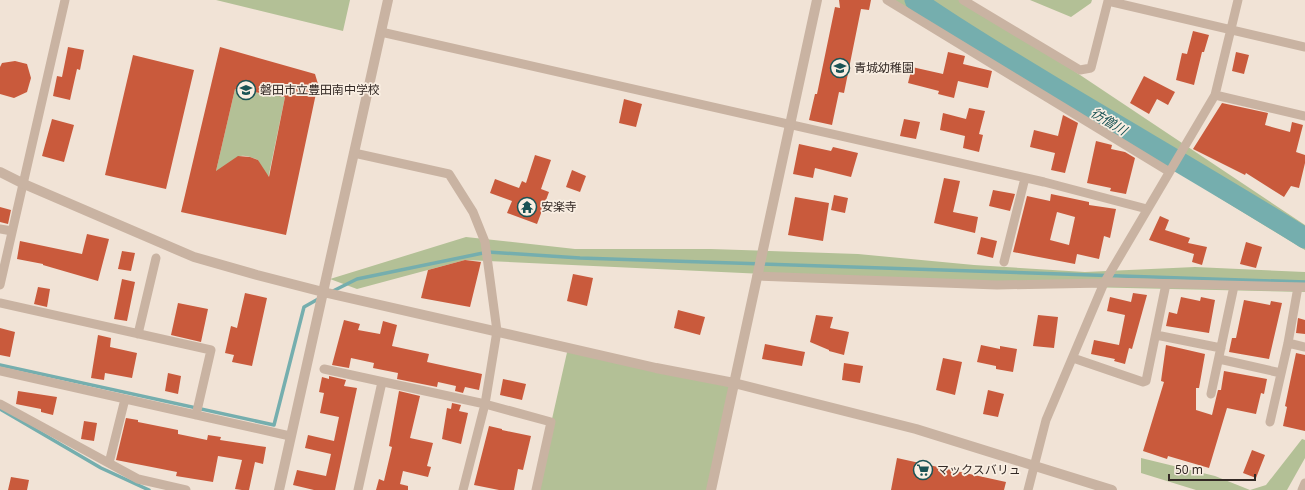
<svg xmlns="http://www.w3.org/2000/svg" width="1305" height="490" viewBox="0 0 1305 490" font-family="'Noto Sans','Noto Sans JP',sans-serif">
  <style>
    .green { fill: #b3c096 }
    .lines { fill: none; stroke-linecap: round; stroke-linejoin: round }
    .stream { stroke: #75aeae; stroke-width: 3.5 }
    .river { stroke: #75aeae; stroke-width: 21 }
    .building { fill: #c95a3c; fill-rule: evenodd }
    .minor { stroke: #c9b3a2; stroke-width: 9 }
    .tertiary { stroke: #c9b3a2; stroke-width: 10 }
    .labels { text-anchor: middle; stroke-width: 3.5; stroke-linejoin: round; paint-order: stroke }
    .poi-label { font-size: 12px; fill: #332925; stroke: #f9eee2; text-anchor: start }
    .water-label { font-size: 13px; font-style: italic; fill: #1a5355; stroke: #f9eee2 }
  </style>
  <rect width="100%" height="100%" fill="#f1e3d6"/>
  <path class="green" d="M216,0H350L343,31Z
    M888,0H960L1008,27L1305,225V250L1218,197L1168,163L1126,146Z
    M1030,0H1092L1091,3L1071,17Z
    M235,89L285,97L267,184L258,160C238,151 234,156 226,174L216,171Z
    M466,237L575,249H711L858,254L974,265L1085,272L1195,267L1305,272V292L997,285L465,260L357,289L330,279Z
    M568,348L734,383L711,490H536Z
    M1302,439L1305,440V458L1287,490H1196L1141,473V458L1215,476L1250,490L1266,485Z"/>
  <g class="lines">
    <path class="stream" d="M333,291L357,279L488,252L580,258L1305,282
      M0,365L274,425L304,307L320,298
      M0,409L101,468L149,490"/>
    <path class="river" d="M915,0C958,30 1003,57 1048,84C1134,136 1220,185 1305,238"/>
  </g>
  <path class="building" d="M839,0H871L869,10L861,9L844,93L839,92L832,125L809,120L815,94H817L835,7L840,8Z
    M1193,31L1209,35L1204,52H1202L1194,85L1176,80L1182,53L1187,54Z
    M68,47L84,50L80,70L77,69L70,100L53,96L57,76L62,77Z
    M220,47L315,74L318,84L286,235L181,212ZM235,89L285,97L269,177L258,160L250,157L238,156L216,171Z
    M948,52L965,56L963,64L992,71L988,88L958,81L954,98L938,94L939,91L908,83L912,67L943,74Z
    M1236,52L1249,55L1244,74L1232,71Z
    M133,55L194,70L166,189L105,175Z
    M15,61L27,64L31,78L27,92L14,98L0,94V67L2,63Z
    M1144,76L1175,92L1168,105L1157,99L1149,114L1130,103Z
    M624,99L642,104L636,127L619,123Z
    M1222,103L1268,113L1265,125L1290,132L1292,122L1303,125L1296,152L1305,155V163L1299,188L1291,186L1284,197L1246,173L1245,175L1193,149Z
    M969,108L985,111L979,134L983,135L979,152L963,148L965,136L940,130L943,113L966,119Z
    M1063,115L1078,123L1065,173L1051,170L1055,153L1030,147L1034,130L1058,136Z
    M52,119L74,125L64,162L42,156Z
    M904,119L920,122L916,139L900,136Z
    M1096,141L1112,145L1111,149L1125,152L1135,158L1126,194L1110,191L1111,188L1087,183Z
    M799,144L831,151L833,147L858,153L851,177L815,168L813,178L793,174Z
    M535,155L551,160L541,189L549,192L537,224L507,213L512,201L490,193L495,179L519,188L522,181L526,183Z
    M572,170L586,176L580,192L566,187Z
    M944,178L960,181L953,212L978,217L975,233L934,223Z
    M993,190L1015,194L1010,211L989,206Z
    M1051,194L1089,202V205L1116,209L1110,238L1104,236L1099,259L1077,254L1075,264L1013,252L1027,196L1050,201ZM1057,212L1075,217L1069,245L1050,240Z
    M834,195L848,198L845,213L831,210Z
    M795,197L829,203L823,241L788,235Z
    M0,207L11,210L8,224L0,222Z
    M1160,216L1169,220L1165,230L1190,238L1188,243L1207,247L1202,265L1192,262L1194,254L1149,240Z
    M87,234L109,239L98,281L43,265V264L17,259L20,241L82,254Z
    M981,237L997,241L993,258L977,254Z
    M1246,242L1262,247L1256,268L1240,264Z
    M122,251L135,253L131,271L118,269Z
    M465,260L481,262L470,307L421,298L428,270Z
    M573,274L593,278L587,306L567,301Z
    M122,279L135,282L127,321L114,319Z
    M38,287L50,289L47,307L34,304Z
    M245,293L267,298L252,366L232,362L234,355L225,353L231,326L237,328Z
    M1133,293L1147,295L1132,349L1129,348L1125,364L1114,361L1115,359L1091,354L1094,340L1119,345L1125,315L1107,311L1110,297L1131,302Z
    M1181,297L1200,301L1201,297L1215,300L1209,333L1166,326L1169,312L1177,314Z
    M1244,300L1270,305L1271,301L1282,303L1269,359L1229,352L1232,338H1236Z
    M178,303L208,309L201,342L171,335Z
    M678,310L705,317L700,335L674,328Z
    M816,315L833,317L830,328L849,332L844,355L829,351V350L810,342Z
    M1038,315L1058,317L1054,348L1033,346Z
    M1298,318L1305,320V334L1296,333Z
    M344,320L360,324L358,330L380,334L383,321L397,325L392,346L429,354L427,362L482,374L479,390L465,387L463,393L455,391L456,386L438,382L437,387L397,379L398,373L373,368L374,363L351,358L349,368L332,365Z
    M0,328L15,332L10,357L0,355Z
    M98,335L111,338L110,347L137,353L132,378L105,373L104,380L91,378Z
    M765,344L805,352L802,366L762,359Z
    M981,345L1000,349V346L1017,349L1013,372L996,369V366L977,362Z
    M1166,345L1205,354L1199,388H1196V410L1212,415L1218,390H1221L1224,371L1267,379L1264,394L1261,393L1256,414L1227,408L1209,468L1168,456L1167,459L1143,451L1164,382L1161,381Z
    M1296,353L1305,355V431L1283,426L1287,407L1285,406Z
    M943,358L962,362L955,395L936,390Z
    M844,363L863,366L860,383L842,380Z
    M168,373L181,376L178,394L165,391Z
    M329,376L346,380L344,386L357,388L335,490H314L293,485L297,470L326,476L331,454L305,448L308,435L334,441L339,417L320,413L324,393L319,392L322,377L329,379Z
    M503,379L526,384L522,400L500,395Z
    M988,390L1004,394L998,417L983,414Z
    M18,391L57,397L53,415L41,412V409L16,404Z
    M399,391L420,396L410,438L433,443L427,466L431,467L428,477L403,471L400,484L408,486V490H376L379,479L384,481L392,447L389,446Z
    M452,403L461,405L459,411L468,413L461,444L442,439L447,408L451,409Z
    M126,418L138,420V422L178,430V434L207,440L208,435L221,437L220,440L266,447L263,464L255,462L249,490H242L235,489L242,460L218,456L213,482L176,476L177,472L116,460Z
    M84,421L97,423L94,441L81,439Z
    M489,426L502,429V430L531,436L523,470L518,469L514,490H499L474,485Z
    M1252,450L1265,455L1256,478L1243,473Z
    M897,458L1006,482L1004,490H891Z
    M11,477L29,480L27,490H8Z"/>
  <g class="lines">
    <path class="minor" d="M887,0L1168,171
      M963,0L1080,70L1091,68L1108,1L1305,47
      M381,32L1044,182L1147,209
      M1215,95L1305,116
      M354,153L449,174L473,212L485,242L497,331L485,404L463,490
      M0,229L12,231
      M1004,262L1025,178
      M757,276L997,285L1104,283
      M1104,282L1305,287
      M0,285L65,0
      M0,303L211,350L196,415
      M138,334L156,258
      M1156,335L1221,348
      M1288,343L1305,347
      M1073,358L1143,382L1146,381L1166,284
      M1219,359L1281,373
      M324,369L485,404L551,422L536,490
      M0,371L290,436
      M1211,394L1234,286
      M0,404L138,479L186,490
      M1270,422L1288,343L1298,287
      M109,463L125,399
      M358,490L382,382
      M1028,490L1046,420L1104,283L1215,95L1238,0
      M1302,490L1305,483"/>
    <path class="tertiary" d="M0,172L24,184L194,257L257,275L323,292L656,368L734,383L916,429L1112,490
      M279,490L388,0
      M711,490L817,0"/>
  </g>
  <defs>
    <g id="school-ring" transform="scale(1)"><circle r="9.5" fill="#f9eee2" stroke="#1a5355" stroke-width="1.5"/><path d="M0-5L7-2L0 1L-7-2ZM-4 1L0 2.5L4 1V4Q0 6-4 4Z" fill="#1a5355"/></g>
    <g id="temple-ring" transform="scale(1)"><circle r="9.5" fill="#f9eee2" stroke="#1a5355" stroke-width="1.5"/><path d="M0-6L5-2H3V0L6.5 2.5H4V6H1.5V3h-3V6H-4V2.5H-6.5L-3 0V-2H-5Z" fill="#1a5355"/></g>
    <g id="supermarket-ring" transform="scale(1)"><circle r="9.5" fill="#f9eee2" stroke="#1a5355" stroke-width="1.5"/><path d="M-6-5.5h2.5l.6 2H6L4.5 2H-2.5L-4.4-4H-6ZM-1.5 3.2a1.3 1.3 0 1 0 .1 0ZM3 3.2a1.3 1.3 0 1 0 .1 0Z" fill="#1a5355"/></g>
  </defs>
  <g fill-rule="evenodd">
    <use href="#school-ring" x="840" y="68"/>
    <use href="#school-ring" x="246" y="90"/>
    <use href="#temple-ring" x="527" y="207"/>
    <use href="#supermarket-ring" x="923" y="470"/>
  </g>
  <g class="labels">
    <g class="poi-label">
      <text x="854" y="72">青城幼稚園</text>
      <text x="260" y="94">磐田市立豊田南中学校</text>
      <text x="541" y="211">安楽寺</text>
      <text x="937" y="474">マックスバリュ</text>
    </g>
    <g class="water-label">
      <text transform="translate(1109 121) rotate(31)" y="5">彷僧川</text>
    </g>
  </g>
  <path d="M1169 474v6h86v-6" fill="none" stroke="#332925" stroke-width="2"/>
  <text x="1175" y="474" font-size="12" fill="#332925" stroke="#f9eee2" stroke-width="3" paint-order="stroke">50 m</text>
</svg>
